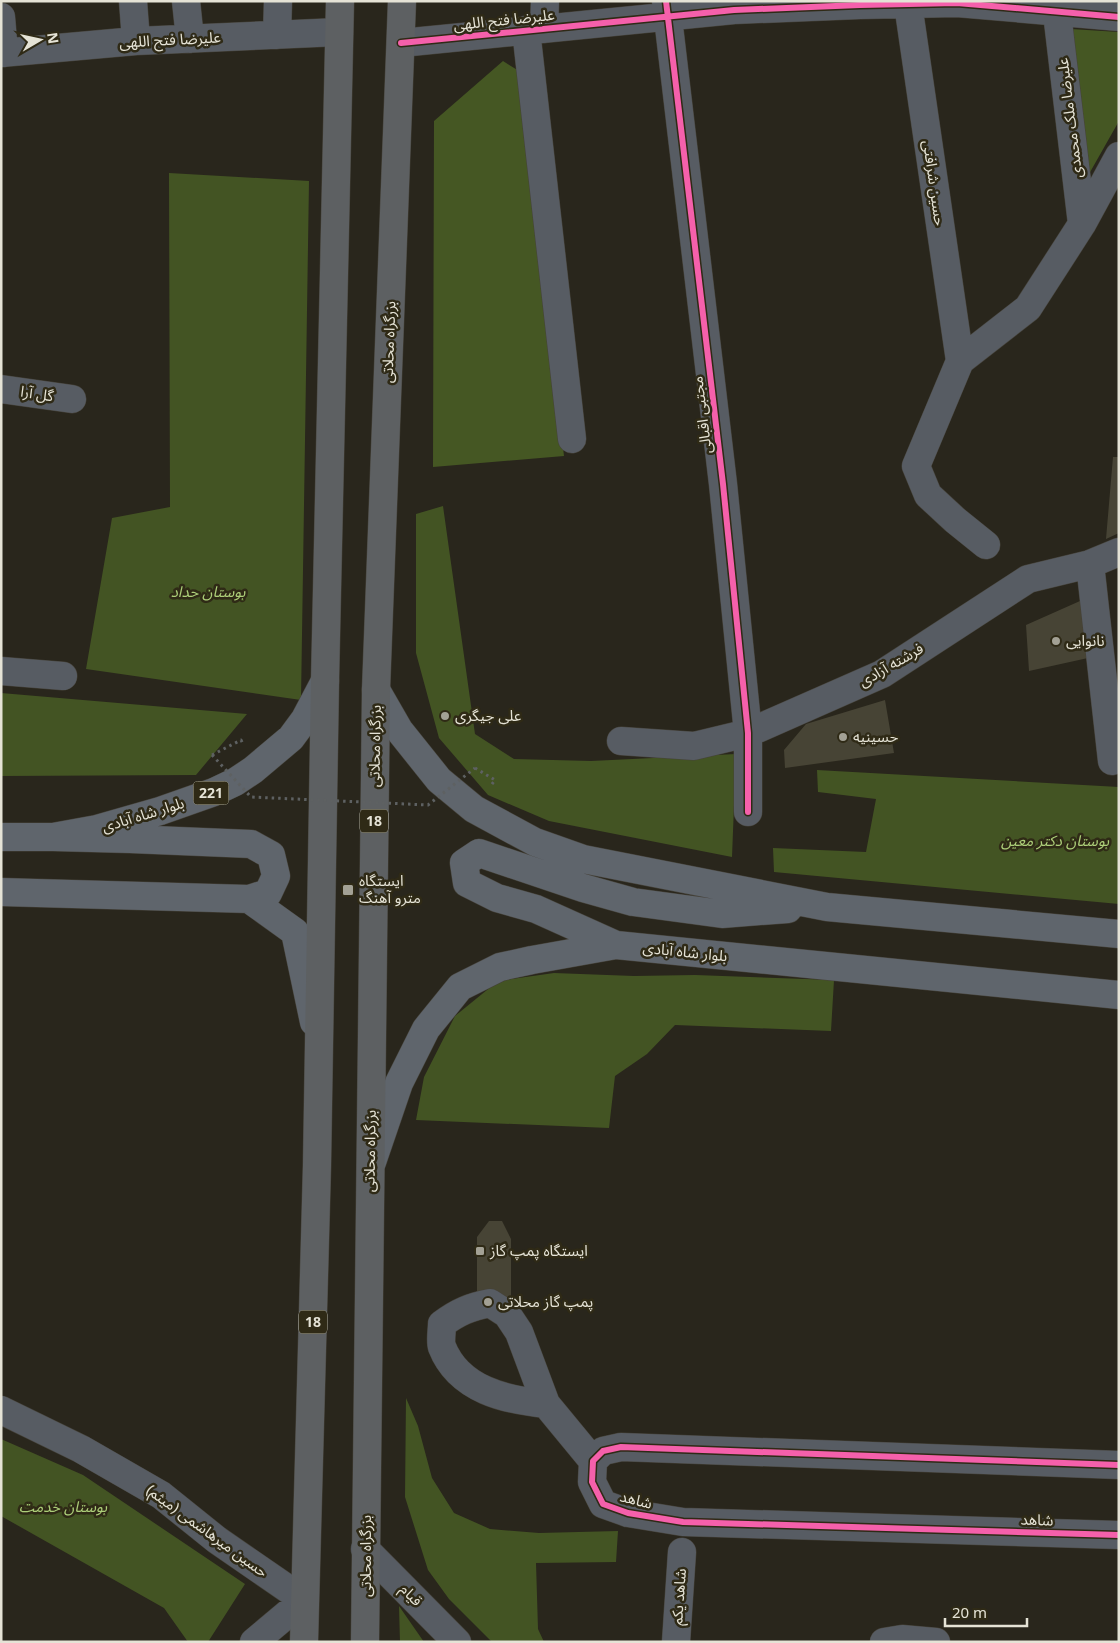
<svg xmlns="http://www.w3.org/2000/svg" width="1120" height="1643" viewBox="0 0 1120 1643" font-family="Georgia,'Noto Sans Arabic',serif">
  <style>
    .green { fill: #435423 }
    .forest { fill: #455723 }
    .building { fill: #474435 }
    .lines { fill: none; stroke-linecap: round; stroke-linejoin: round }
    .minor-casing { stroke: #46433b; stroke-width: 29 }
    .major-casing { stroke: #46433b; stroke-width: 29 }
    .highway-casing { stroke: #46433b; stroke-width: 29 }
    .path { stroke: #5e6162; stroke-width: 3; stroke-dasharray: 2.5 4; stroke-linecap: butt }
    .minor { stroke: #575c63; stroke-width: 28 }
    .major { stroke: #5f656c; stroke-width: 28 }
    .highway { stroke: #5d6062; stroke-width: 28 }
    .path-bridge { stroke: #5e6162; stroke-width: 3; stroke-dasharray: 2.5 4; stroke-linecap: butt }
    .cycleway-casing { stroke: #2f2a16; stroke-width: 9 }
    .cycleway { stroke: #f560ab; stroke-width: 6 }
    .poi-dot { fill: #a3a195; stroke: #2f2a16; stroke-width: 2 }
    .labels { text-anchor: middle; stroke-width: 5; stroke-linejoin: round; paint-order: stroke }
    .shield { fill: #2f2a16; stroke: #aeac9c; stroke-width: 1 }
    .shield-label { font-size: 14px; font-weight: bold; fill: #e5e3d6 }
    .street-label { font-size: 15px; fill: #e5e3d6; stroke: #2f2a16 }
    .park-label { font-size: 15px; font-style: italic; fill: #adcf79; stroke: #2f2a16 }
    .poi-label { font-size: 15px; fill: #e5e3d6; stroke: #2f2a16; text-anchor: start }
  </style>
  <rect width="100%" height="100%" fill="#29261c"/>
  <path class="green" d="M169,173L309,181L301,700L86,669L112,518L170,507Z
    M443,506L475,734L514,759L591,761L736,754L732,857L549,821L488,795L439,738L416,653V514Z
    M1,693L247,714L196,775L1,776Z
    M817,770L1119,787V904L774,872L773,848L866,852L876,799L818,792Z
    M554,973L634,976L695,975L834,980L831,1031L675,1025L647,1054L615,1076L609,1128L416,1120L424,1077L455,1016L498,981Z
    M406,1398L418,1426L432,1478L454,1513L490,1529L539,1533L618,1531L616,1562L536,1563L538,1629L544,1642H492L449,1599L428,1570L405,1497Z
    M1,1439L83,1475L245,1584L208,1642H188L164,1608L1,1516Z
    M399,1606L424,1642H400Z"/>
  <path class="forest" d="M1071,29L1119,32V121L1089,174Z
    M503,61L519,71L564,456L433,467L434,121Z"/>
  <path class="building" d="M1113,457H1119V533L1106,539Z
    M1080,601L1088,658L1029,671L1026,625Z
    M885,700L894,753L785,768L784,750L806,724Z
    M489,1221H502L511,1239V1311L477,1312V1237Z"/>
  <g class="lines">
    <g class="minor-casing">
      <path id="minor" d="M133,1L136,41
        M186,1L190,39
        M666,1L723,484L748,733V812
        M908,4L960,361
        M1057,13L1082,224
        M1,17L4,53
        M544,29L545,1
        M526,30L572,439
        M277,35L278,1
        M401,43L734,10L860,5L957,3L1119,17
        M1,53L136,41L339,32
        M1,389L72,399
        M986,545L955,520L928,495L916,466L960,361L1028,308L1082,224L1119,156
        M1090,564L1112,761
        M1,671L63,676
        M621,741L694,746L748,733L882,674L1028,579L1090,564L1119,552
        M546,1404C506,1400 459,1390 442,1347C440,1341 442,1331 442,1324C458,1312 470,1307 490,1303L507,1314L519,1332L546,1404L593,1461
        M1,1410L81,1449L161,1495L217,1540L304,1600L254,1642
        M1119,1465L621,1447L603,1451L593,1461L592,1482L603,1504L628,1513L683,1522L1119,1535
        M365,1549L457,1642
        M676,1642L682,1552
        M884,1642L902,1639L936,1642"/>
    </g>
    <g class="major-casing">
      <path id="major" d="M376,690L399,730L439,780L474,809L535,842L583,859L827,907L1119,934
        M1,837H53L97,829L160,811L214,792L235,782L253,770L291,738L305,719L325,681
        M1,892L249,899L268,893L276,876L271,855L251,844L130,839L53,837
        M249,899L295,932L314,1022
        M616,945L536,909L497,898L467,883L464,863L479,853L583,888L633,902L722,914L788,909
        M372,1162L399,1083L426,1029L460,987L500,967L532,960L616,945L1119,995"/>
    </g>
    <g class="highway-casing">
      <path id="highway" d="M304,1642L317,1165L325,681L340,1
        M365,1642L376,690L402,1"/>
    </g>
    <path class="path" d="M212,755L241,740L243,744
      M475,768L495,780L490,787"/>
    <use href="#minor" class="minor"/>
    <use href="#major" class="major"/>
    <use href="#highway" class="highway"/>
    <path class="path-bridge" d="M212,755L251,797L428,805L475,768"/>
    <g class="cycleway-casing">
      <path id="cycleway" d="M666,1L723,484L748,733V812
        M401,43L734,10L860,5L957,3L1119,17
        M1119,1465L621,1447L603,1451L593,1461L592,1482L603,1504L628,1513L683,1522L1119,1535"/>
    </g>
    <use href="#cycleway" class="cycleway"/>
  </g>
  <g class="poi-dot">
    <circle cx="1056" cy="641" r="5"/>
    <circle cx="445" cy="716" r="5"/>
    <circle cx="843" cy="737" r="5"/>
    <rect x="342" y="884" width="12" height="12" rx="2.5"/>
    <rect x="475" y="1246" width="10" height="10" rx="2.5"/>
    <circle cx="488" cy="1302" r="5"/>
  </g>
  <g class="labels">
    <g class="shield">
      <rect x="193.5" y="781.5" width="35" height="23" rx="4"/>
      <rect x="360" y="809.5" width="28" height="23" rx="4"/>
      <rect x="299" y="1310.5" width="28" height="23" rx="4"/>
    </g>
    <g class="shield-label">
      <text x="211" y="798">221</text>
      <text x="374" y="826">18</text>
      <text x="313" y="1327">18</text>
    </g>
    <g class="street-label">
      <text transform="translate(504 20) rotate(-6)" y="5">علیرضا فتح‌ اللهی</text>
      <text transform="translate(170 40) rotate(-3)" y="5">علیرضا فتح اللهی</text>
      <text transform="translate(1070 118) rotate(-97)" y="5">علیرضا ملک محمدی</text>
      <text transform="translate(934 183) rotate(82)" y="5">حسین شرافتی</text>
      <text transform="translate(389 342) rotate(-88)" y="5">بزرگراه محلاتی</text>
      <text transform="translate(37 394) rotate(9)" y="5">گل آرا</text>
      <text transform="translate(702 415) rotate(-97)" y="5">مجتبی اقبالی</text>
      <text transform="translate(891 665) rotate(-30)" y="5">فرشته آزادی</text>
      <text transform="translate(375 746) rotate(-89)" y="5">بزرگراه محلاتی</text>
      <text transform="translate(143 815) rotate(-17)" y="5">بلوار شاه آبادی</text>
      <text transform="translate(685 952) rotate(6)" y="5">بلوار شاه آبادی</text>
      <text transform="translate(370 1151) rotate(-89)" y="5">بزرگراه محلاتی</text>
      <text transform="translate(636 1500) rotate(14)" y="5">شاهد</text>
      <text transform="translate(1037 1520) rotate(2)" y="5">شاهد</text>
      <text transform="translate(207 1531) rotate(36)" y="5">حسین میرهاشمی (میثم)</text>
      <text transform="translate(366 1556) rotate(-90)" y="5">بزرگراه محلاتی</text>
      <text transform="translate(411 1595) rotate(45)" y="5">قیام</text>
      <text transform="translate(679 1597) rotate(-86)" y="5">شاهد یکم</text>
    </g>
    <g class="park-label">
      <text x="208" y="597">بوستان حداد</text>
      <text x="1055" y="846">بوستان دکتر معین</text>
      <text x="63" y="1512">بوستان خدمت</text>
    </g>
    <g class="poi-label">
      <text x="1066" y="646">نانوایی</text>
      <text x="455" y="721">علی جیگری</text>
      <text x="853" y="742">حسینیه</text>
      <text x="359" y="886">ایستگاه<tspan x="359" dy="17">مترو آهنگ</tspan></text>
      <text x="490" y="1256">ایستگاه پمپ گاز</text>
      <text x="498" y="1307">پمپ گاز محلاتی</text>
    </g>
  </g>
  <rect width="1120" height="1643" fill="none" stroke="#e5e3d6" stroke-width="5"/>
  <g transform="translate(40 40) rotate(81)" stroke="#2f2a16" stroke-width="4" paint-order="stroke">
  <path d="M0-4L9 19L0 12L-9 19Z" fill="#e5e3d6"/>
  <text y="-8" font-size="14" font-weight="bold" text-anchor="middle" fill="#e5e3d6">N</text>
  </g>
  <path d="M945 1618v8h82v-8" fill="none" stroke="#e5e3d6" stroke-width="2.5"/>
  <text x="952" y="1618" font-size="15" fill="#e5e3d6" stroke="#2f2a16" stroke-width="4" paint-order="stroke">20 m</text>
</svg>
